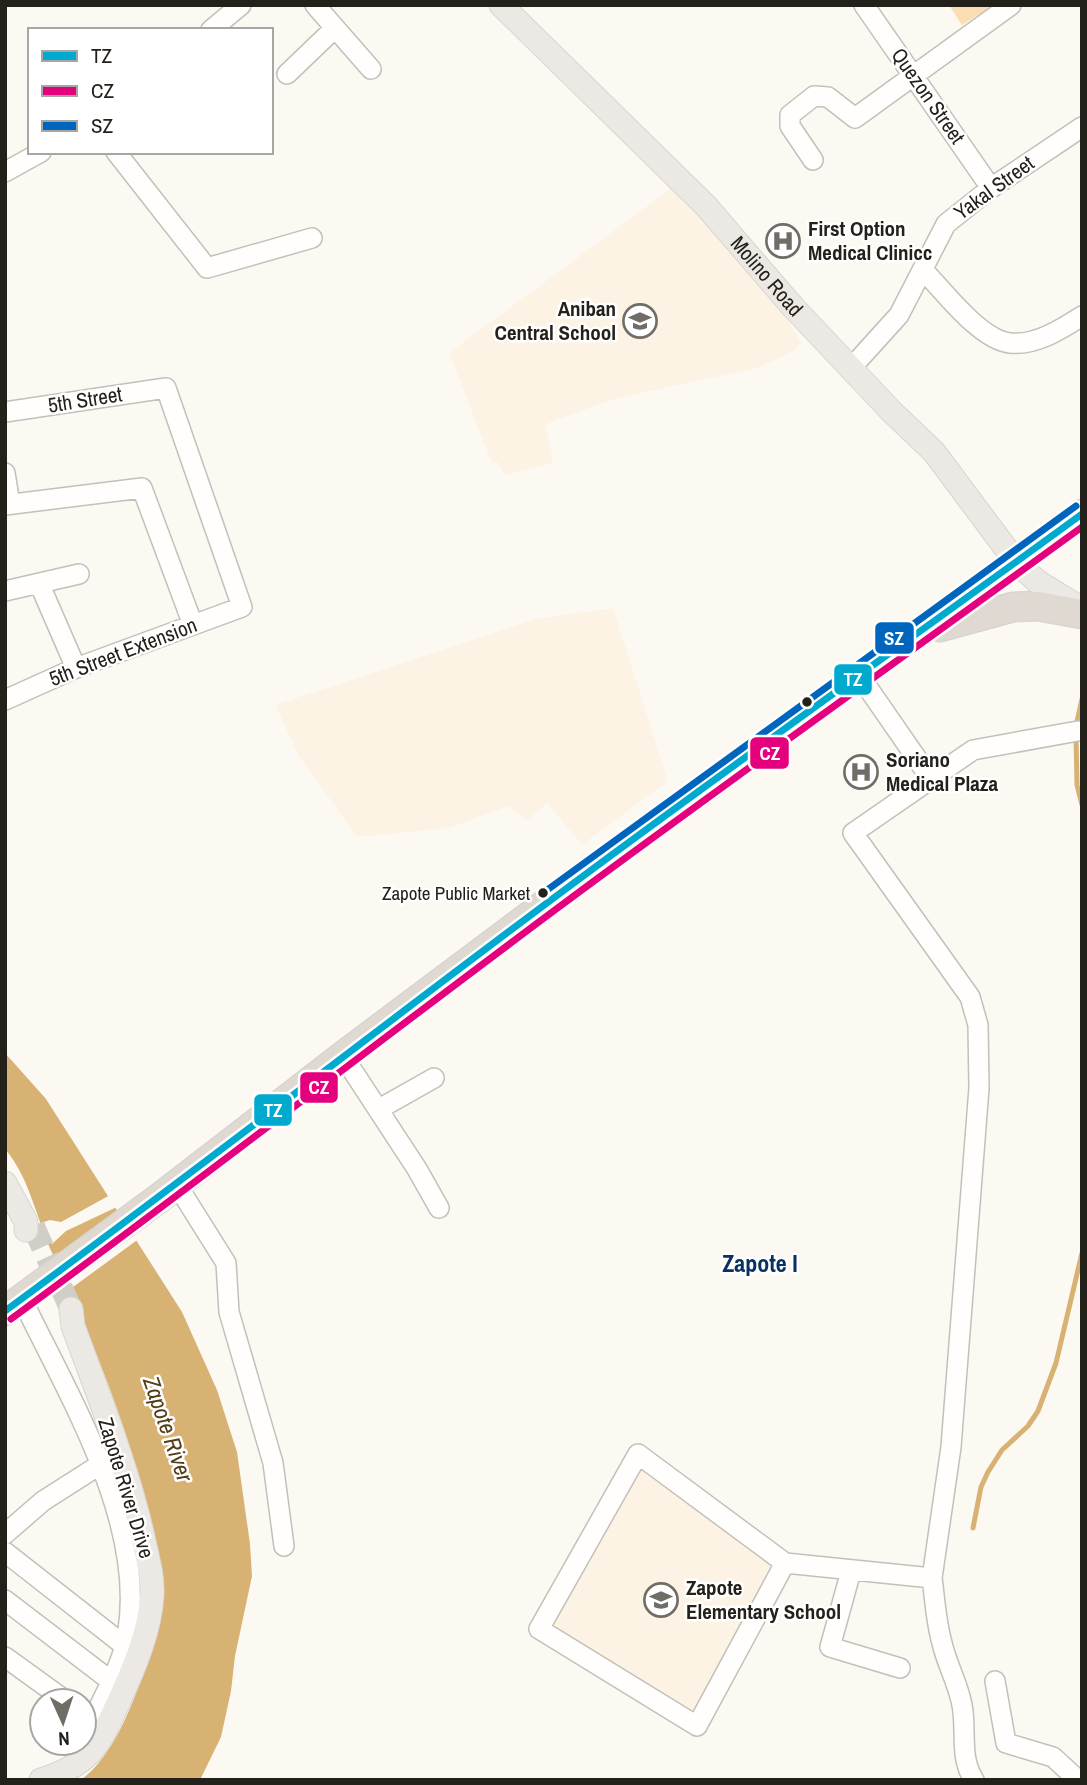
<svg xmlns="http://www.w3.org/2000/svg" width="1087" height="1785" viewBox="0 0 1087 1785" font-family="'Archivo Narrow',sans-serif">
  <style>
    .built { fill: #fdf3e4 }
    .green { fill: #fadeb2 }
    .water { fill: #d8b273 }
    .pier { fill: #fcf8f2 }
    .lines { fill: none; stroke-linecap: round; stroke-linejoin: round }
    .stream { stroke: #d8b273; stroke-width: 5 }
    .major-tunnel { stroke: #d1cdc7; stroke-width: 23; stroke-dasharray: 23 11; stroke-linecap: butt }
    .minor-casing { stroke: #c3c0ba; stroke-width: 22 }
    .major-casing { stroke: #d7d5d1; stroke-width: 25 }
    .highway-casing { stroke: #d7d5d1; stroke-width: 31 }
    .minor { stroke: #fffefd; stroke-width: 19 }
    .major { stroke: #ece9e4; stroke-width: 23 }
    .highway { stroke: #dfd9d2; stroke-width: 28 }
    .bus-1-casing { stroke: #fff; stroke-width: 12 }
    .bus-2-casing { stroke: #fff; stroke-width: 12 }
    .bus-3-casing { stroke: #fff; stroke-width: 12 }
    .bus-1 { stroke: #00a9ce; stroke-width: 7 }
    .bus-2 { stroke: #e5007d; stroke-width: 7 }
    .bus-3 { stroke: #0065bd; stroke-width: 7 }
    .bus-dot { fill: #24211b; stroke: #fff; stroke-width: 2.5 }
    .labels { text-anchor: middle; stroke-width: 5; stroke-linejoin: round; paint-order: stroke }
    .bus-label { font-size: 19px; fill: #24211b; stroke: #fff; text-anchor: end }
    .street-label { font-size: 21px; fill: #24211b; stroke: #fff }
    .poi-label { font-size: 21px; font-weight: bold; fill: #24211b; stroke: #fff; text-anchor: start }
    .water-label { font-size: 23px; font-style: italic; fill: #533d18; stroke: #fff }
    .quarter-label { font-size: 24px; font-weight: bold; fill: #093063; stroke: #fff }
    .line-badge { stroke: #fff; stroke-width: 2.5 }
    .badge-label { font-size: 19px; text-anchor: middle; font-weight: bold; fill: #fff }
  </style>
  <rect width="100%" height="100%" fill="#fcf8f2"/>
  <path class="built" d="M677,184L777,299L801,343L792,352L757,368L617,398L546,424L553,463L504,475L498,462L492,463L449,353Z
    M613,608L668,781L582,845L547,803L527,821L508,806L449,828L357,837L299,756L275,705L536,619Z
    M637,1462L777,1570L695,1722L545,1630Z"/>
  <path class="green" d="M949,5H994L962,25Z"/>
  <path class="water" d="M5,1053L46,1099L182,1312L217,1390L237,1452L250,1544L252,1576L235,1656L231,1691L221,1737L200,1780H81C106,1761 121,1730 133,1701C146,1670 160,1621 162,1588C163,1573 157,1555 154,1541C135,1442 95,1346 53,1255C37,1221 30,1178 5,1149Z"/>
  <path class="pier" d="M112,1194L119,1206L66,1231L52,1244L44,1222L50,1220L61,1222Z
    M123,1212L140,1238L73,1287L53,1261Z"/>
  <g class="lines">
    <path class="stream" d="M1076,726L1082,699
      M1076,736L1077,785L1082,805
      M973,1528L981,1487L988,1472L1002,1450L1028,1426L1038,1411L1056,1363L1082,1253"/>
    <path class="major-tunnel" d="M33,1226L71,1309"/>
    <g class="minor-casing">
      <path id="minor" d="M315,5L371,69
        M864,5L991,188
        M211,30L241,5
        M287,74L335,28
        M116,152L207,268L312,238
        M813,160L790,126V115L814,96L828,97L855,118L1011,5
        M5,172L41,152
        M923,270C944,291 980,340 1010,343C1035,346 1062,329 1082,316
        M852,367L899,315L946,224L991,188L1082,127
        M5,412L166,388L242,607L76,668L5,700
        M5,473L10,504
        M5,505L142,488L193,625
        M39,583L76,668
        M5,591L79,574
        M859,675L931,779
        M343,1056L417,1169L439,1208
        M379,1109L434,1078
        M177,1185L226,1263L229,1312L273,1463L284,1546
        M22,1299C68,1395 145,1520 128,1630C124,1661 107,1690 93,1719L84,1713
        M5,1534L43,1501L101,1464
        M5,1552L125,1646
        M785,1563L697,1726L539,1629L638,1454L785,1563L932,1578L951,1447L979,1088L978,1025L970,997L853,833L973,750L1078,731
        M851,1571L830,1647L900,1668
        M932,1578C935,1600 936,1622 942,1643C947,1665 958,1683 962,1705C967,1730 959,1757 974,1780
        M5,1600L111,1681
        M5,1657L66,1701
        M995,1681L1006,1743L1053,1757L1078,1780"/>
    </g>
    <g class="major-casing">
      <g id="major">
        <path id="s1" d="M501,5L706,206L793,307L891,411L934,452L1016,562L1038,582L1082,609"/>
        <path d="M5,1183L26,1222V1230"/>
        <path d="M41,1780C91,1764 98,1747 119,1701C134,1668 150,1631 152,1595C153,1576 147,1556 143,1537C127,1465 98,1395 73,1326L71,1309"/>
      </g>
    </g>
    <g class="highway-casing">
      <path id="highway" d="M940,627L1013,607L1038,606L1082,614
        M5,1311L158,1199L343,1056L563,891L1082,514"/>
    </g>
    <use href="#minor" class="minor"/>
    <use href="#major" class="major"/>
    <use href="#highway" class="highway"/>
    <g class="bus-1-casing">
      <path id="bus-1" d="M5,1311C192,1174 374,1032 559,894C732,765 908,641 1082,514"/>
    </g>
    <g class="bus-2-casing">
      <path id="bus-2" d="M11,1319C198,1182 381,1039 567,901C737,775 910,652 1082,527"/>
    </g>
    <g class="bus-3-casing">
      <path id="bus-3" d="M543,893L1076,506"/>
    </g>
    <use href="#bus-1" class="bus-1"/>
    <use href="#bus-2" class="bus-2"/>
    <use href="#bus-3" class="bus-3"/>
  </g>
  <defs>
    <g id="hospital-ring" transform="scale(1.75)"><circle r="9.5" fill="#fff" stroke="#706c66" stroke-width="1.5"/><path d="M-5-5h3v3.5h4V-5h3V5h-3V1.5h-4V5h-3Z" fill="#706c66"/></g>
    <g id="school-ring" transform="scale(1.75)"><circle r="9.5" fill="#fff" stroke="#706c66" stroke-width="1.5"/><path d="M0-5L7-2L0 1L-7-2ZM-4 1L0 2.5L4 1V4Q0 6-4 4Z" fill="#706c66"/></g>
  </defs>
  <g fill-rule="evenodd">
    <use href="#hospital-ring" x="783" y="241"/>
    <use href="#school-ring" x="640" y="321"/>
    <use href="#hospital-ring" x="861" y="772"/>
    <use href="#school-ring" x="661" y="1600"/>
  </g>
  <g class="bus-dot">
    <circle cx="807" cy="702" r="6"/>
    <circle cx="543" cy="893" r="6"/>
  </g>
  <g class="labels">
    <g class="bus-label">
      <text x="530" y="900">Zapote Public Market</text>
    </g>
    <g class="street-label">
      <text transform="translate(928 96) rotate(55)" y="7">Quezon Street</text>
      <text transform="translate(994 188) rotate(-36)" y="7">Yakal Street</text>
      <text dy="7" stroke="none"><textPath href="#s1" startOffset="380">Molino Road</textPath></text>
      <text transform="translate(85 400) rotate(-9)" y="7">5th Street</text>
      <text transform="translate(123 652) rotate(-21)" y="7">5th Street Extension</text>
      <text transform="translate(126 1488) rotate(73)" y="7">Zapote River Drive</text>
    </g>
    <g class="poi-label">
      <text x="808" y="236">First Option<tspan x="808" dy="24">Medical Clinicc</tspan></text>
      <text x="616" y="316" text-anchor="end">Aniban<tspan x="616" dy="24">Central School</tspan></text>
      <text x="886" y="767">Soriano<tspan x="886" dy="24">Medical Plaza</tspan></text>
      <text x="686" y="1595">Zapote<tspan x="686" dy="24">Elementary School</tspan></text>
    </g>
    <g class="water-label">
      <text transform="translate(168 1429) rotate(71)" y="8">Zapote River</text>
    </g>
    <g class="quarter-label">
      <text x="760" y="1272">Zapote I</text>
    </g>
  </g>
  <g class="line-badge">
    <rect x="874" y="621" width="41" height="34" rx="7" fill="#0065bd"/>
    <rect x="833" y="663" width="40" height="33" rx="7" fill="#00a9ce"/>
    <rect x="749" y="736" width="41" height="34" rx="7" fill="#e5007d"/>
    <rect x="299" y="1071" width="40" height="33" rx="7" fill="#e5007d"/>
    <rect x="253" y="1093" width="40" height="34" rx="7" fill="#00a9ce"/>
  </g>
  <g class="badge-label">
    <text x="894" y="645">SZ</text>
    <text x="853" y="686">TZ</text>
    <text x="770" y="760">CZ</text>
    <text x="319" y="1094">CZ</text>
    <text x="273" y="1117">TZ</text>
  </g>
  <rect width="1087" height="1785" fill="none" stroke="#24211b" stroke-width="14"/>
  <rect x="28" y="28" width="245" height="126" fill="#ffffff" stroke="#a7a6a4" stroke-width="2"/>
  <rect x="42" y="51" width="35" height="10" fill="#00a9ce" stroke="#a7a6a4" stroke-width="2"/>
  <text x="91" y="63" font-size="21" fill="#24211b">TZ</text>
  <rect x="42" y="86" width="35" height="10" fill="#e5007d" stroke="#a7a6a4" stroke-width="2"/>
  <text x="91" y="98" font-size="21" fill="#24211b">CZ</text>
  <rect x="42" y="121" width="35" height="10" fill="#0065bd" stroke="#a7a6a4" stroke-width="2"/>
  <text x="91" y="133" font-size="21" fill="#24211b">SZ</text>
  <g transform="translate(63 1722) rotate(177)"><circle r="33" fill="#ffffff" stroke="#a7a6a4" stroke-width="2"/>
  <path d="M0-5L12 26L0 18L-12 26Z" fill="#706c66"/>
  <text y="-10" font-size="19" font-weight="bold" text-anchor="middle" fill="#24211b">N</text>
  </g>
</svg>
